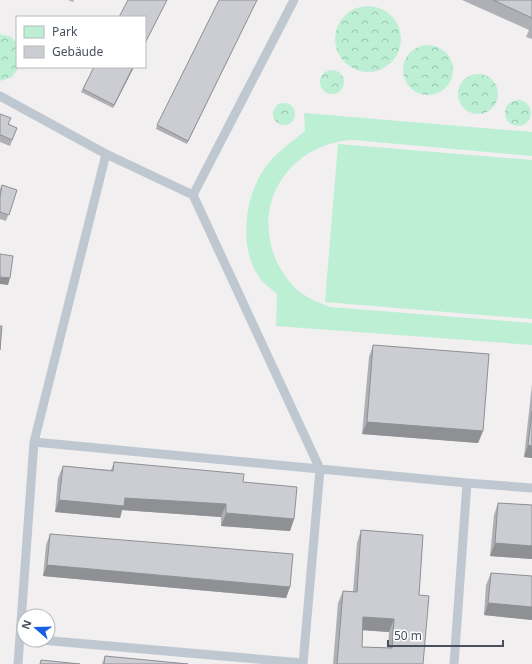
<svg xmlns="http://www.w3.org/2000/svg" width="532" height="664" viewBox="0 0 532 664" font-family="'Noto Sans',sans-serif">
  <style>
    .forest { fill: url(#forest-crowns) }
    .park { fill: #bdefd5 }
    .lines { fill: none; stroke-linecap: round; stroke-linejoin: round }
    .lane { stroke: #bfc8d1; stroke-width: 9 }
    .wall { fill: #afb0b5; fill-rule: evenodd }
    .shaded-wall { fill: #8f9094 }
    .building { fill: #cccdd3; stroke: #8f9094; fill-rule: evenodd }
  </style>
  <defs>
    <pattern id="forest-crowns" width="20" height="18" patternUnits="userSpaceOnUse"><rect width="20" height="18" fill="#bdefd5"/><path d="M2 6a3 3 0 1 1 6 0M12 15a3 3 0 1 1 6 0" fill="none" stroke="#9bc4b0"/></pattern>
  </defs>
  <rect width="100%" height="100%" fill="#f1efef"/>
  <path class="forest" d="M335 39a33 33 0 1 1 66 0a33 33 0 1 1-66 0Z
    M0,34L11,37L17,43V67H19L12,77L0,81Z
    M403 70a25 25 0 1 1 50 0a25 25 0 1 1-50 0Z
    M320 82a12 12 0 1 1 24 0a12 12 0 1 1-24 0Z
    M458 94a20 20 0 1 1 40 0a20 20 0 1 1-40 0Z
    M505 113a13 13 0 1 1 26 0a13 13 0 1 1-26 0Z
    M273 114a11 11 0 1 1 22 0a11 11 0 1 1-22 0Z"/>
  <path class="park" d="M304,113L532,132V156L353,140C294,143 253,197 274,255C279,268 289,284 300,292C309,299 320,303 330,307L532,323V345L276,326L277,294C272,289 265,285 261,280C238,250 244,199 264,169C274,154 290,143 305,131Z
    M338,144L532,160V319L325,302Z"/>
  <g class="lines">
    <path class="lane" d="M0,96L106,154L193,195L320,469L303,664
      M193,195L294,0
      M34,442L467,483L454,664
      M467,483L532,488
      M41,640L303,663
      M18,664L34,442L106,154"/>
  </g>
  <path class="wall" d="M68,0H74L73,2Z
    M257,0L187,144L156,129L157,125Z
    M462,0H532V39L526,37L529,30Z
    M94,67H134L113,108L81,92Z
    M0,114L9,124L17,128L10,146L0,142Z
    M2,185L17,190L6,221L0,219V189Z
    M373,345L483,431L478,443L362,434L369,357Z
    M532,384V458L524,457Z
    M114,462L243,482L294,519L290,531L221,526V517L122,510L120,518L55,512L58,478L63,466L111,470Z
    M498,503L532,505V559L490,556L494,515Z
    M361,530L419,595L423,664H333L338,603L343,591L353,592L357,543ZM363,630L389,632L388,648L362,647Z
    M50,534L290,587L286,598L43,576L46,545Z
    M491,573L532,576V620L484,615L486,585Z
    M105,656L188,664H102Z"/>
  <path class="shaded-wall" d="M167,0L145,44V43Z
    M133,67H134L113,108L114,105Z
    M0,277L10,278L8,285L0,284Z
    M367,422L483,431L478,443L362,434Z
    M528,445L532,446V458L524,457Z
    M125,498L226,504L221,517L122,510L120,518L55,512L59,500Z
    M226,513L294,519L290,531L221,526Z
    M495,543L532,546V559L490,556Z
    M47,565L290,587L286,598L43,576Z
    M488,603L532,607V620L484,615Z
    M363,617L394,619L389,632L359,630Z"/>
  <path class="building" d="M128,0H167L145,43V17H119Z
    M219,0H257L188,141L157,125Z
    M493,0H532V18Z
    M94,67H133L114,105L83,89Z
    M0,114L11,118L8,124L17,128L12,140L1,135L0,136Z
    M2,185L17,190L9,215L0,212V197Z
    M0,254L13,256L10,278L0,277Z
    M0,326H2L0,350Z
    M373,345L489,354L483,431L367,422Z
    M532,411V446L528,445Z
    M114,462L244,474L243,482L297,487L294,519L226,513V504L125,498L124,506L59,500L63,466L113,471Z
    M498,503L532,505V546L495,543Z
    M361,530L423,535L419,595L429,596L423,664H337L343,591L357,592ZM363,617L394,619L392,648L362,647Z
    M50,534L293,554L290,587L47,565Z
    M491,573L532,576V607L488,603Z
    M105,656L188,664H104Z
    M41,660L80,664H40Z"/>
  <rect x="16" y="16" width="130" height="52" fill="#ffffff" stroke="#b5b9be"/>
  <rect x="24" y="26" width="20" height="12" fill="#bdefd5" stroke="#b5b9be"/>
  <text x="52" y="36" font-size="12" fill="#47505c">Park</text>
  <rect x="24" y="46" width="20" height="12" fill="#cccdd3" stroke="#b5b9be"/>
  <text x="52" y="56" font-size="12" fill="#47505c">Gebäude</text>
  <g transform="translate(36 628) rotate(290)"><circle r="19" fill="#ffffff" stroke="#b5b9be"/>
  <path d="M0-3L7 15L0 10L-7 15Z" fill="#195fe1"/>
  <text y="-6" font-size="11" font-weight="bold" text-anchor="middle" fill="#47505c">N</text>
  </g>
  <path d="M388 640v6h115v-6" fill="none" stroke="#47505c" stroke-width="2"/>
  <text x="394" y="640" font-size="12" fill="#47505c" stroke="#ffffff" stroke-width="3" paint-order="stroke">50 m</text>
</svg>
